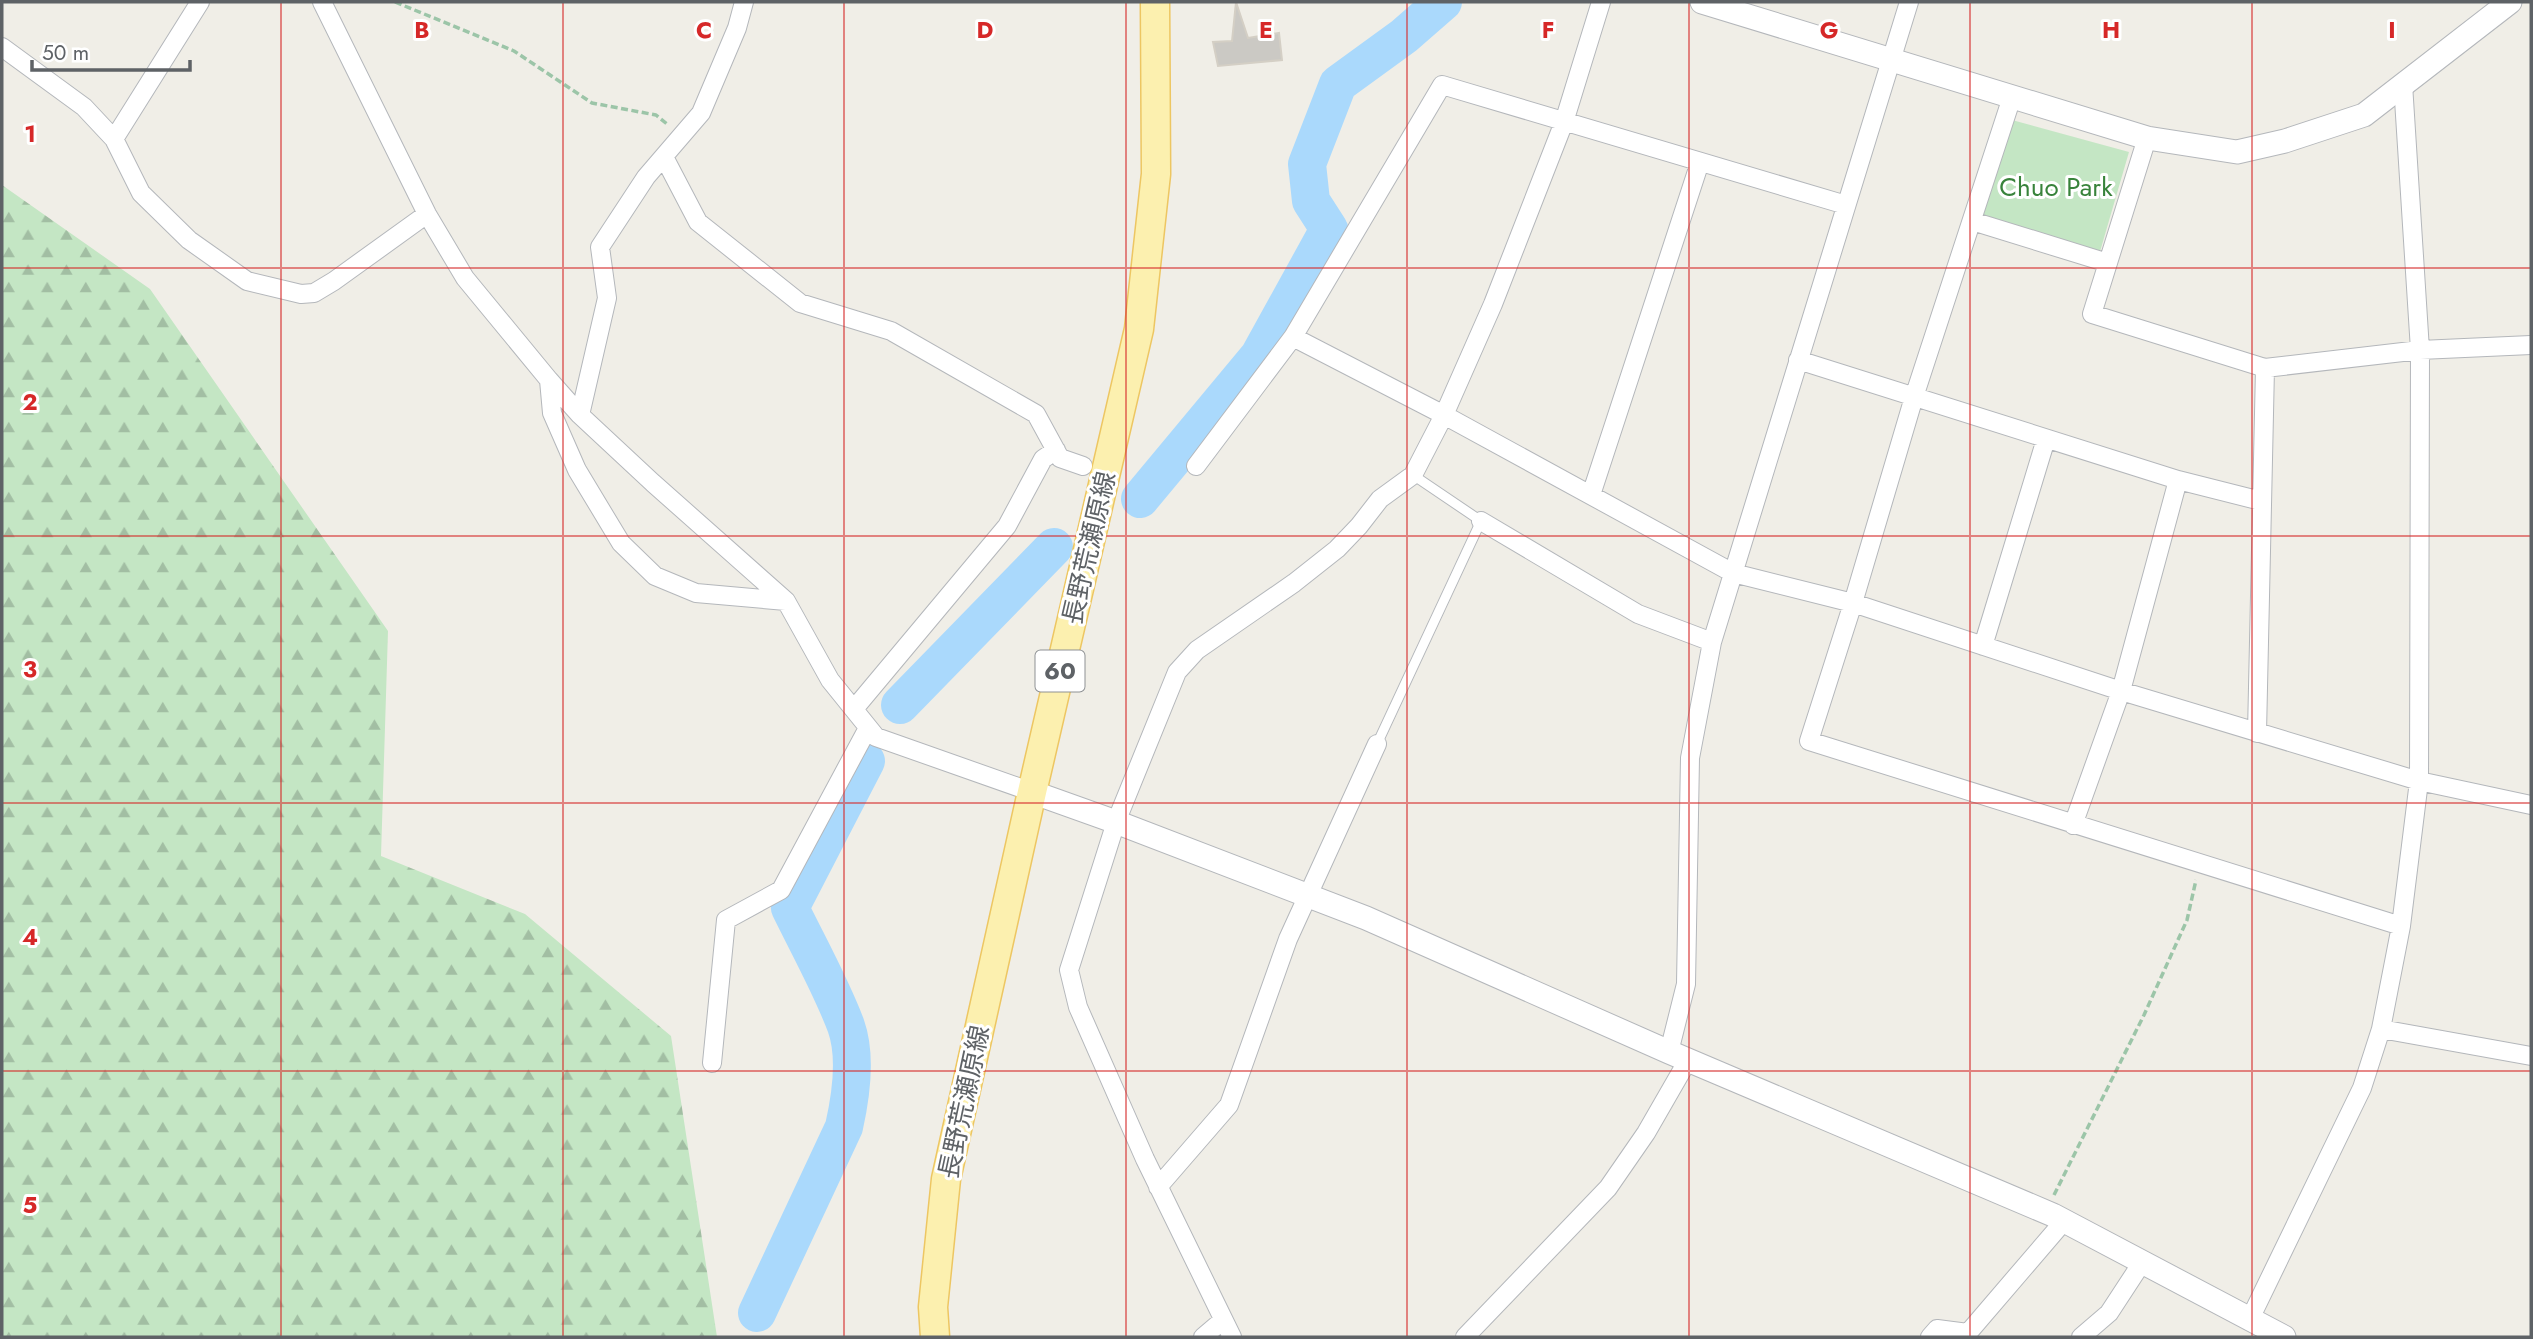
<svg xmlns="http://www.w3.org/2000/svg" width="2533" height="1339" viewBox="0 0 2533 1339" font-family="Jost,'Noto Sans JP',sans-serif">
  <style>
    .green { fill: #c4e6c4 }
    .forest { fill: url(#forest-firs) }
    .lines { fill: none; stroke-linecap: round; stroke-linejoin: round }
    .river { stroke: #aad9fc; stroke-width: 38 }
    .building { fill: #cbc9c4; stroke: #d4cfc5; stroke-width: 2 }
    .service-casing { stroke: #b4b7bb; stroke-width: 11 }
    .minor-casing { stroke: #b4b7bb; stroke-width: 20 }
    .tertiary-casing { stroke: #b4b7bb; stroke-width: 25 }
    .primary-casing { stroke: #edc662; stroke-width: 31 }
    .path { stroke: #9cc5a8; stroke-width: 3.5; stroke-dasharray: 7 3.5; stroke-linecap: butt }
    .service { stroke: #fff; stroke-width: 9 }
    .minor { stroke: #fff; stroke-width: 18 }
    .tertiary { stroke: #fff; stroke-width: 23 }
    .primary { stroke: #fcf0af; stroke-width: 28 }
    .grid { fill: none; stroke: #d62828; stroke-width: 2; stroke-opacity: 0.55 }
    .labels { text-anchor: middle; stroke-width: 6; stroke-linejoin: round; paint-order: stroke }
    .shield { fill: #fff; stroke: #8e9194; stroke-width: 2 }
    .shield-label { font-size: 24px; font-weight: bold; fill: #5e6266 }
    .park-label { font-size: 26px; fill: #38833b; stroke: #fff }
    .street-label { font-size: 26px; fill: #5e6266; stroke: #fff }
    .grid-label { font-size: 23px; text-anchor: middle; font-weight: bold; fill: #d62828; stroke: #fff; stroke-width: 6; stroke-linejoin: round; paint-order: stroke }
  </style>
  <defs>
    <pattern id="forest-firs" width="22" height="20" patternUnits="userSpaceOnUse" patternTransform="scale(1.75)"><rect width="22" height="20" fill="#c4e6c4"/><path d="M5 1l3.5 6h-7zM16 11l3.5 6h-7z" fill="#a2bea3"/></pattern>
  </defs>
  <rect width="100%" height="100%" fill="#f0eee7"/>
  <path class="green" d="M2001,117L2129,152L2099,255L1980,219Z"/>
  <path class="forest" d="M2,185L150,289L388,631L381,856L525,914L671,1036L717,1337H2Z"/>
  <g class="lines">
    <path class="river" d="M1140,499L1259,356L1329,229L1311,201L1307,164L1338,84L1404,36L1443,2
      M900,705L1054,547
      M757,1313L844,1127C851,1096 857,1057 846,1026C832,988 808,945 790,908L866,761"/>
  </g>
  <path class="building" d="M1236,2L1248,38L1279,33L1282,60L1218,66L1213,42L1232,41Z"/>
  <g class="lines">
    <g class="service-casing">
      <path id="service" d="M1377,744L1481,521L1413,475"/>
    </g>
    <g class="minor-casing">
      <path id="minor" d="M322,2L427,214L465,278L549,380L580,415L653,483L786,601L830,680L876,737L1032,792
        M2,47L84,107L114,139L141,193L189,240L247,281L301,294L314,293L334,281L427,214
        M2012,97L1914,397L1853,603L1809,741L2401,926
        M2147,138L2092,314L2265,368
        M114,139L200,2
        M664,157L698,222L800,303L891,331L1036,414L1060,458L1083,466
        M1972,221L2108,263
        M1293,337L1444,415L1733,573L1853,603L2121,691L2419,781L2531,805
        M1798,360L2178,480L2261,501
        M549,380L552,413L577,470L621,543L655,576L696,593L786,601
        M580,415L607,298L600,247L646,177L701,113L737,28L744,2
        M1196,466L1293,337L1442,85L1846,205
        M1591,495L1700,162
        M1481,521L1638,614L1712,642
        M1983,646L2046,439
        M854,709L1007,526L1043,459L1056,450
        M2257,733L2265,368L2420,350L2531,345
        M2073,825L2121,691L2178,480
        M2381,1029L2531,1056
        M1669,1052L1686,984L1690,758L1712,642L1909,2
        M712,1063L726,920L781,890L868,728
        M1158,1187L1229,1105L1288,939L1377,744
        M2249,1321L2362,1088L2381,1029L2401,926L2419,781L2420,350L2403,84
        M1203,1337L1223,1320
        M1232,1337L1145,1159L1078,1007L1069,970L1116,822L1177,672L1197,650L1294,583L1337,549L1359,526L1380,499L1413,475L1444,415L1493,304L1564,122L1601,2
        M1465,1337L1608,1188L1646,1133L1688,1060
        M1930,1337L1937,1329L1968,1333L2064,1221
        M2081,1337L2109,1313L2143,1261"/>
    </g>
    <g class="tertiary-casing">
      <path id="tertiary" d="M1702,2L2147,138L2237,152L2285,141L2364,115L2510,2
        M1032,792L1116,822L1366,918L1669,1052L2053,1215L2284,1337"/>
    </g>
    <g class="primary-casing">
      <path id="primary" d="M935,1337L933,1307L946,1179L1032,792L1139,329L1156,174L1155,2"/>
    </g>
    <path class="path" d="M395,2L514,51L592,103L656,115L667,124
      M2054,1195L2144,1015L2187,920L2196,880"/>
    <use href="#service" class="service"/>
    <use href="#minor" class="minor"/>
    <use href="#tertiary" class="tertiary"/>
    <use href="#primary" class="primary"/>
  </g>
  <path class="grid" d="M281,2V1337M563,2V1337M844,2V1337M1126,2V1337M1407,2V1337M1689,2V1337M1970,2V1337M2252,2V1337M2,268H2531M2,536H2531M2,803H2531M2,1071H2531"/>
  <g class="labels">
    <rect class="shield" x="1035.5" y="650.5" width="49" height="41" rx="5"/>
    <g class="shield-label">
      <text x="1060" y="679">60</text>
    </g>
    <g class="park-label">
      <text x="2056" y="196">Chuo Park</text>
    </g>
    <g class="street-label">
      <text transform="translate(1089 548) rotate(-77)" y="9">長野荒瀬原線</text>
      <text transform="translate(964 1102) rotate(-78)" y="9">長野荒瀬原線</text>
    </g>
  </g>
  <g class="grid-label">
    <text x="422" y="38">B</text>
    <text x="704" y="38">C</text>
    <text x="985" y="38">D</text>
    <text x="1266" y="38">E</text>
    <text x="1548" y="38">F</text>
    <text x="1829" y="38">G</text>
    <text x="2111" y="38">H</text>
    <text x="2392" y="38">I</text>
    <text x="30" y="142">1</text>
    <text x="30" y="410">2</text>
    <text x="30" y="677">3</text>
    <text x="30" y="945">4</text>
    <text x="30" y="1213">5</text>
  </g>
  <rect width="2533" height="1339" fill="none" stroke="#5e6266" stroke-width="7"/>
  <path d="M32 60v10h158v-10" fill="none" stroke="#5e6266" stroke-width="3.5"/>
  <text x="42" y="60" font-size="21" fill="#5e6266" stroke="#ffffff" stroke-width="5" paint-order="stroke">50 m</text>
</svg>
